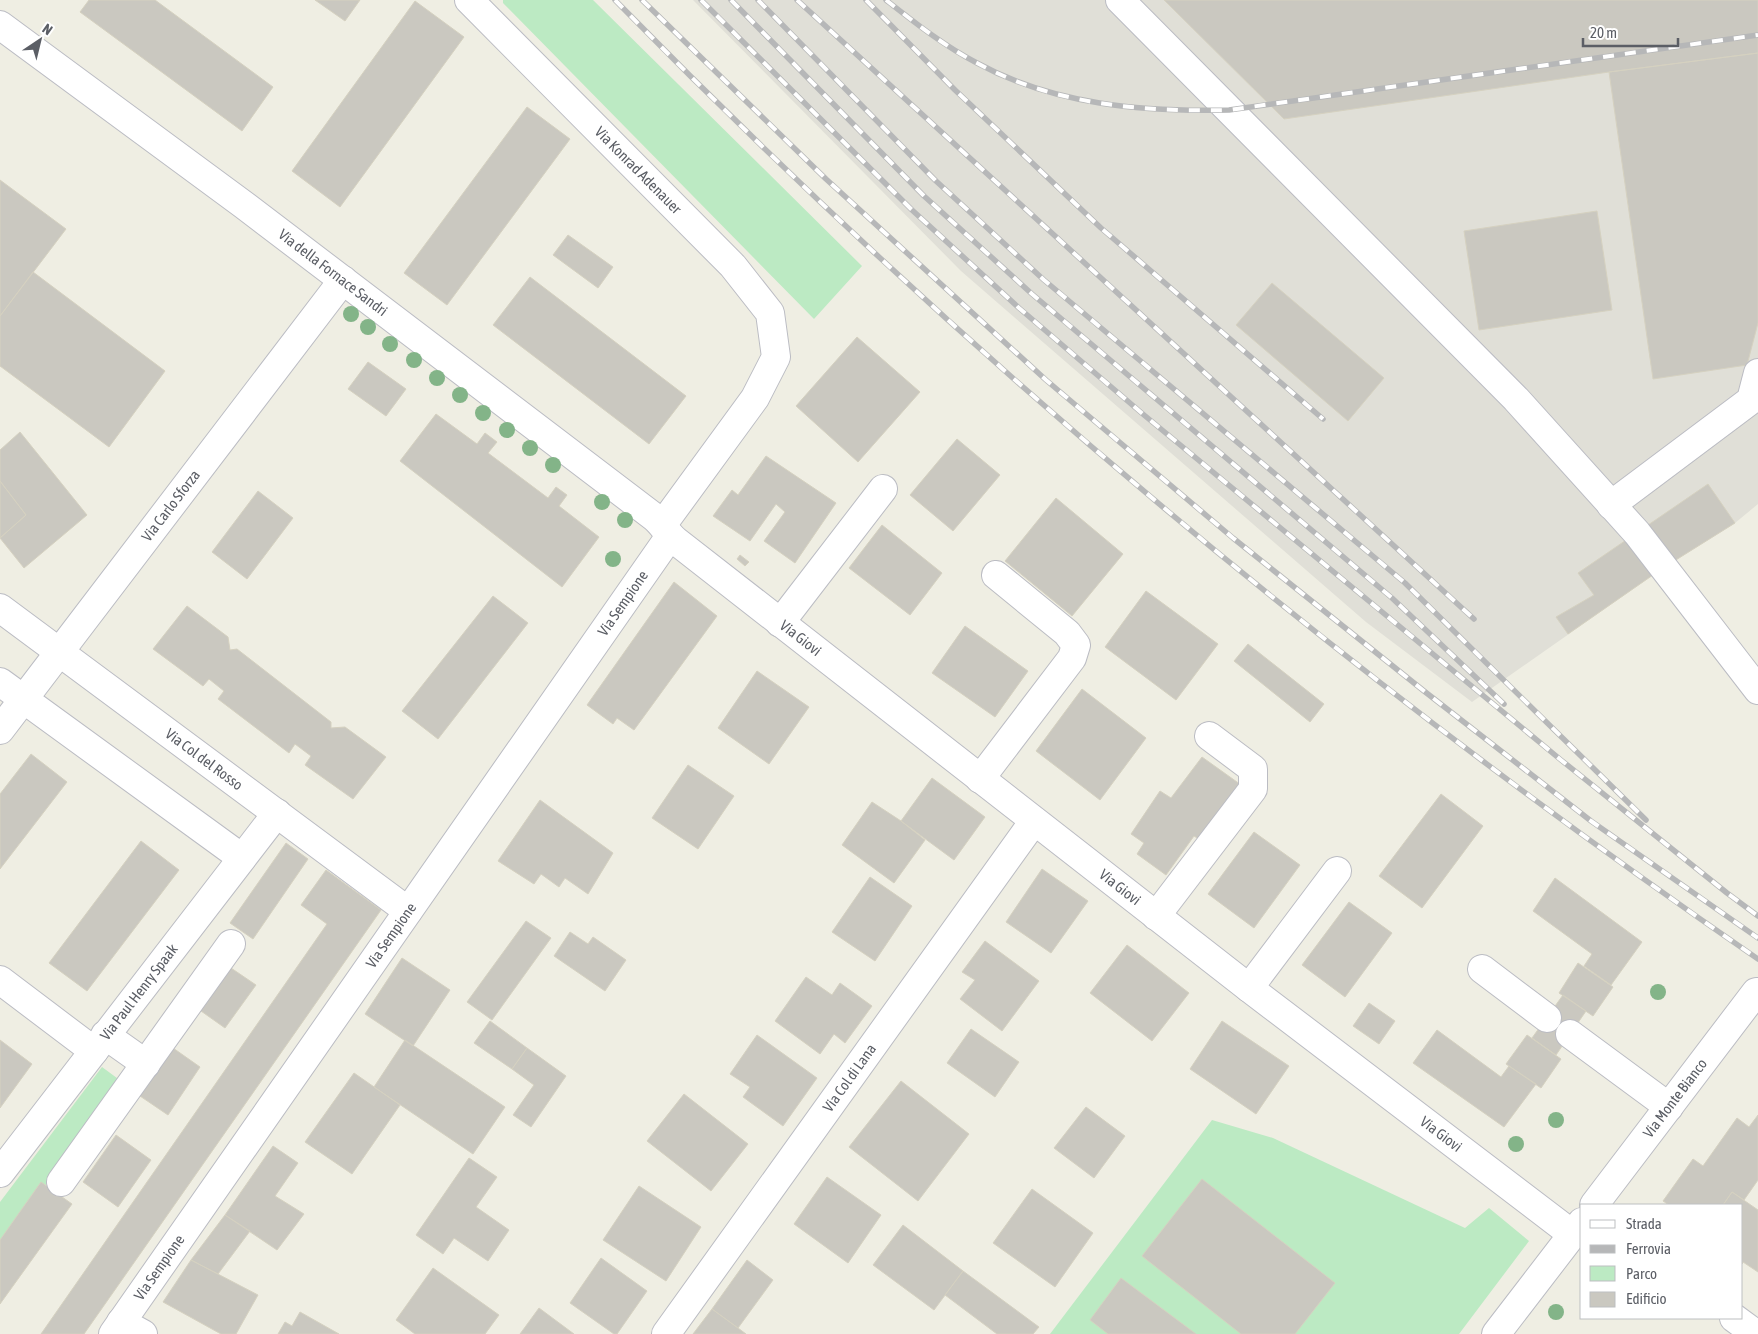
<svg xmlns="http://www.w3.org/2000/svg" width="1758" height="1334" viewBox="0 0 1758 1334" font-family="'Asap Condensed',sans-serif">
  <style>
    .industrial { fill: #e0dfd7 }
    .green { fill: #bceac3 }
    .building { fill: #cac8c0; stroke: #d5d1c0 }
    .lines { fill: none; stroke-linecap: round; stroke-linejoin: round }
    .minor-casing { stroke: #bbbcc3; stroke-width: 30 }
    .minor { stroke: #fff; stroke-width: 28 }
    .rail-casing { stroke: #b6b7b8; stroke-width: 5.5 }
    .rail { stroke: #fff; stroke-width: 4; stroke-dasharray: 11; stroke-linecap: butt }
    .tree { fill: #83b488 }
    .labels { text-anchor: middle; stroke-width: 4.5; stroke-linejoin: round; paint-order: stroke }
    .street-label { font-size: 15px; fill: #5b5e65; stroke: #fff }
  </style>
  <rect width="100%" height="100%" fill="#efeee3"/>
  <path class="industrial" d="M693,0H1758V504L1735,523L1663,568L1472,702L1366,622L961,271Z"/>
  <path class="green" d="M503,0H593L862,266L814,319L503,3Z
    M102,1067L121,1081L0,1248V1202Z
    M1212,1120L1273,1138L1465,1228L1489,1208L1529,1241L1459,1334H1050Z"/>
  <path class="building" d="M89,0H155L273,87L242,131L80,12Z
    M315,0H360L345,21Z
    M1164,0H1758V53L1609,72L1284,119Z
    M415,1L464,37L340,207L292,171Z
    M1758,53V323L1747,365L1653,379L1609,72Z
    M527,107L570,139L447,305L404,273Z
    M0,180L66,229L0,316Z
    M1597,211L1612,310L1479,330L1464,231Z
    M568,235L613,267L598,288L553,255Z
    M33,272L165,371L109,447L0,366V316Z
    M530,277L686,396L649,444L493,325Z
    M1272,283L1384,378L1348,421L1236,325Z
    M857,337L920,392L858,462L796,406Z
    M368,362L406,389L386,416L348,389Z
    M436,414L477,444L485,433L497,442L488,453L548,498L556,487L567,495L559,506L599,537L562,587L400,461Z
    M20,432L87,515L24,568L0,538L26,515L0,481V450Z
    M957,439L1000,475L953,531L910,495Z
    M766,456L836,503L795,563L764,541L785,512L776,504L750,541L713,516L732,490L738,495Z
    M0,481L26,515L0,538Z
    M1708,484L1735,523L1663,568L1568,634L1556,617L1594,595L1578,573Z
    M258,491L293,518L247,579L212,552Z
    M1056,498L1123,554L1072,616L1005,561Z
    M882,525L942,573L910,615L849,568Z
    M740,555L749,562L745,566L737,559Z
    M674,582L717,616L634,730L617,718L613,724L587,705Z
    M1146,591L1218,644L1176,700L1105,647Z
    M493,596L528,623L438,739L402,711Z
    M187,606L228,637L230,650L237,649L331,722V728L345,727L386,757L353,799L305,765L311,756L295,744L289,753L218,699L224,691L209,679L203,686L153,649Z
    M965,626L1028,671L995,717L932,673Z
    M1248,644L1324,704L1310,722L1234,661Z
    M757,671L809,707L769,764L718,728Z
    M1082,689L1146,738L1100,800L1036,751Z
    M31,754L67,782L0,869V794Z
    M1202,757L1244,787L1205,843L1194,836L1166,875L1137,854L1144,843L1131,834L1160,791L1171,798Z
    M688,765L734,796L698,849L652,818Z
    M932,778L985,817L954,860L901,821Z
    M1441,794L1483,826L1422,908L1379,876Z
    M540,800L613,853L588,894L565,878L559,887L541,874L534,884L498,861Z
    M872,802L901,821L925,840L894,883L842,845Z
    M1254,832L1300,865L1254,928L1208,894Z
    M141,841L179,870L87,991L49,963Z
    M286,843L308,859L253,939L230,923Z
    M1042,869L1088,901L1051,953L1006,922Z
    M326,870L381,910L84,1334H41L327,924L301,905Z
    M870,877L912,906L875,961L832,932Z
    M1555,878L1642,942L1611,985L1584,966L1592,954L1533,911Z
    M1349,902L1392,933L1345,997L1302,965Z
    M526,921L551,938L492,1020L467,1002Z
    M570,932L588,944L593,937L626,960L605,991L554,956Z
    M985,941L1039,981L1002,1031L960,999L975,980L962,972Z
    M1127,945L1189,993L1152,1041L1090,993Z
    M402,958L450,990L413,1046L365,1014Z
    M1578,963L1613,987L1593,1016L1559,993Z
    M231,968L256,985L225,1028L201,1011Z
    M806,977L832,995L840,983L872,1006L845,1043L834,1034L820,1054L775,1021Z
    M1563,995L1586,1011L1556,1055L1532,1038Z
    M1369,1003L1395,1021L1379,1044L1353,1026Z
    M490,1021L527,1048L512,1069L474,1043Z
    M1222,1021L1289,1066L1256,1114L1190,1069Z
    M971,1029L1019,1062L995,1097L947,1063Z
    M1437,1030L1501,1077L1509,1066L1536,1084L1504,1127L1413,1063Z
    M757,1035L817,1078L783,1126L743,1097L750,1087L730,1074Z
    M1527,1035L1561,1059L1541,1088L1506,1064Z
    M0,1040L32,1064L0,1108Z
    M405,1040L505,1107L473,1154L374,1087Z
    M173,1048L200,1067L168,1115L140,1096Z
    M527,1048L566,1076L531,1127L513,1115L534,1085L512,1069Z
    M354,1073L400,1105L352,1174L305,1142Z
    M901,1081L969,1134L918,1201L849,1147Z
    M684,1094L748,1144L711,1191L647,1141Z
    M1086,1107L1125,1136L1094,1178L1054,1148Z
    M1758,1115V1180L1744,1200L1732,1192L1723,1205H1669L1663,1201L1693,1159L1703,1166L1737,1118L1749,1127Z
    M116,1135L151,1160L118,1207L83,1182Z
    M273,1146L298,1163L275,1196L304,1214L277,1250L225,1215Z
    M469,1158L497,1177L476,1207L509,1230L488,1261L454,1238L443,1254L416,1235Z
    M827,1177L881,1215L848,1263L794,1224Z
    M1202,1179L1335,1283L1295,1334H1241L1142,1256Z
    M41,1182L72,1204L0,1304V1240Z
    M639,1186L701,1227L666,1281L603,1240Z
    M1032,1189L1093,1233L1055,1287L993,1243Z
    M1732,1192L1758,1210V1272L1743,1262L1742,1264V1205H1723Z
    M225,1215L250,1231L218,1274L191,1260Z
    M903,1225L963,1271L934,1310L873,1265Z
    M601,1258L647,1291L617,1334H614L570,1303Z
    M191,1260L258,1295L236,1334H221L163,1302Z
    M747,1260L773,1280L738,1328L712,1309Z
    M433,1268L499,1315L485,1334H415L396,1320Z
    M963,1271L1039,1327L1033,1334H997L945,1295Z
    M1121,1278L1196,1334H1108L1090,1320Z
    M539,1308L574,1334H520Z
    M712,1309L738,1328L746,1334H693Z
    M300,1312L339,1334H278L285,1322L292,1326Z"/>
  <g class="lines">
    <g class="minor-casing">
      <g id="minor">
        <path id="s1" d="M469,0L733,266L770,313L776,357L755,398L663,524"/>
        <path d="M1120,0L1516,399L1637,533L1758,690"/>
        <path id="s2" d="M0,25L244,205L654,517C663,524 667,534 676,541L1249,988L1572,1234"/>
        <path d="M1611,505L1751,400L1758,373"/>
        <path id="s3" d="M0,608L408,911"/>
        <path d="M780,623L883,489"/>
        <path d="M0,682L242,858"/>
        <path id="s4" d="M0,730L343,280"/>
        <path d="M980,779L1072,658L1076,645L1067,633L996,575"/>
        <path d="M1156,916L1253,789V769L1209,736"/>
        <path d="M1482,969L1547,1018"/>
        <path d="M0,980L94,1051"/>
        <path d="M1249,988L1337,871"/>
        <path d="M1570,1034L1669,1107"/>
        <path d="M105,1035L146,1064"/>
        <path id="s5" d="M0,1173L277,813"/>
        <path d="M61,1182L231,944"/>
        <path id="s6" d="M1594,1205L1756,992"/>
        <path d="M1734,1318L1756,1334"/>
        <path d="M121,1322L143,1334"/>
        <path id="s7" d="M113,1334L670,536"/>
        <path id="s8" d="M666,1334L1034,821"/>
        <path d="M1496,1334L1582,1222"/>
      </g>
    </g>
    <use href="#minor" class="minor"/>
    <g class="rail-casing">
      <path id="rail" d="M615,0C963,356 1348,677 1758,959
        M642,0L826,179L1046,380L1233,538L1424,691L1591,821L1758,938
        M701,0L912,210L1019,308L1144,415L1561,760L1727,893L1758,916
        M731,0L924,196L1032,294L1392,598L1504,704
        M758,0L936,181L1044,280L1405,583L1646,820
        M797,0L1474,619
        M866,0L955,90L1101,228L1323,419
        M886,0C914,22 944,46 977,63C1054,105 1143,112 1229,110L1758,35"/>
    </g>
    <use href="#rail" class="rail"/>
  </g>
  <g class="tree">
    <circle cx="351" cy="314" r="8"/>
    <circle cx="368" cy="327" r="8"/>
    <circle cx="390" cy="344" r="8"/>
    <circle cx="414" cy="360" r="8"/>
    <circle cx="437" cy="378" r="8"/>
    <circle cx="460" cy="395" r="8"/>
    <circle cx="483" cy="413" r="8"/>
    <circle cx="507" cy="430" r="8"/>
    <circle cx="530" cy="448" r="8"/>
    <circle cx="553" cy="465" r="8"/>
    <circle cx="602" cy="502" r="8"/>
    <circle cx="625" cy="520" r="8"/>
    <circle cx="613" cy="559" r="8"/>
    <circle cx="1658" cy="992" r="8"/>
    <circle cx="1556" cy="1120" r="8"/>
    <circle cx="1516" cy="1144" r="8"/>
    <circle cx="1556" cy="1312" r="8"/>
  </g>
  <g class="labels">
    <g class="street-label">
      <text dy="5" stroke="none"><textPath href="#s1" startOffset="240">Via Konrad Adenauer</textPath></text>
      <text dy="5" stroke="none"><textPath href="#s2" startOffset="415">Via della Fornace Sandri</textPath></text>
      <text dy="5" stroke="none"><textPath href="#s4" startOffset="282">Via Carlo Sforza</textPath></text>
      <text dy="5" stroke="none"><textPath href="#s7" startOffset="891">Via Sempione</textPath></text>
      <text dy="5" stroke="none"><textPath href="#s2" startOffset="1009">Via Giovi</textPath></text>
      <text dy="5" stroke="none"><textPath href="#s3" startOffset="254">Via Col del Rosso</textPath></text>
      <text dy="5" stroke="none"><textPath href="#s2" startOffset="1414">Via Giovi</textPath></text>
      <text dy="5" stroke="none"><textPath href="#s7" startOffset="486">Via Sempione</textPath></text>
      <text dy="5" stroke="none"><textPath href="#s5" startOffset="228">Via Paul Henry Spaak</textPath></text>
      <text dy="5" stroke="none"><textPath href="#s8" startOffset="315">Via Col di Lana</textPath></text>
      <text dy="5" stroke="none"><textPath href="#s6" startOffset="134">Via Monte Bianco</textPath></text>
      <text dy="5" stroke="none"><textPath href="#s2" startOffset="1819">Via Giovi</textPath></text>
      <text dy="5" stroke="none"><textPath href="#s7" startOffset="81">Via Sempione</textPath></text>
    </g>
  </g>
  <rect x="1580" y="1204" width="162" height="115" fill="#ffffff" stroke="#bdbfc1"/>
  <rect x="1590" y="1220" width="25" height="8" fill="#ffffff" stroke="#bdbfc1"/>
  <text x="1626" y="1229" font-size="15" fill="#5b5e65">Strada</text>
  <rect x="1590" y="1245" width="25" height="8" fill="#b6b7b8" stroke="#bdbfc1"/>
  <text x="1626" y="1254" font-size="15" fill="#5b5e65">Ferrovia</text>
  <rect x="1590" y="1266" width="25" height="15" fill="#bceac3" stroke="#bdbfc1"/>
  <text x="1626" y="1279" font-size="15" fill="#5b5e65">Parco</text>
  <rect x="1590" y="1292" width="25" height="15" fill="#cac8c0" stroke="#bdbfc1"/>
  <text x="1626" y="1304" font-size="15" fill="#5b5e65">Edificio</text>
  <g transform="translate(40 40) rotate(35)" stroke="#ffffff" stroke-width="4" paint-order="stroke">
  <path d="M0-4L9 19L0 12L-9 19Z" fill="#5b5e65"/>
  <text y="-8" font-size="14" font-weight="bold" text-anchor="middle" fill="#5b5e65">N</text>
  </g>
  <path d="M1583 38v8h95v-8" fill="none" stroke="#5b5e65" stroke-width="2.5"/>
  <text x="1590" y="38" font-size="15" fill="#5b5e65" stroke="#ffffff" stroke-width="4" paint-order="stroke">20 m</text>
</svg>
